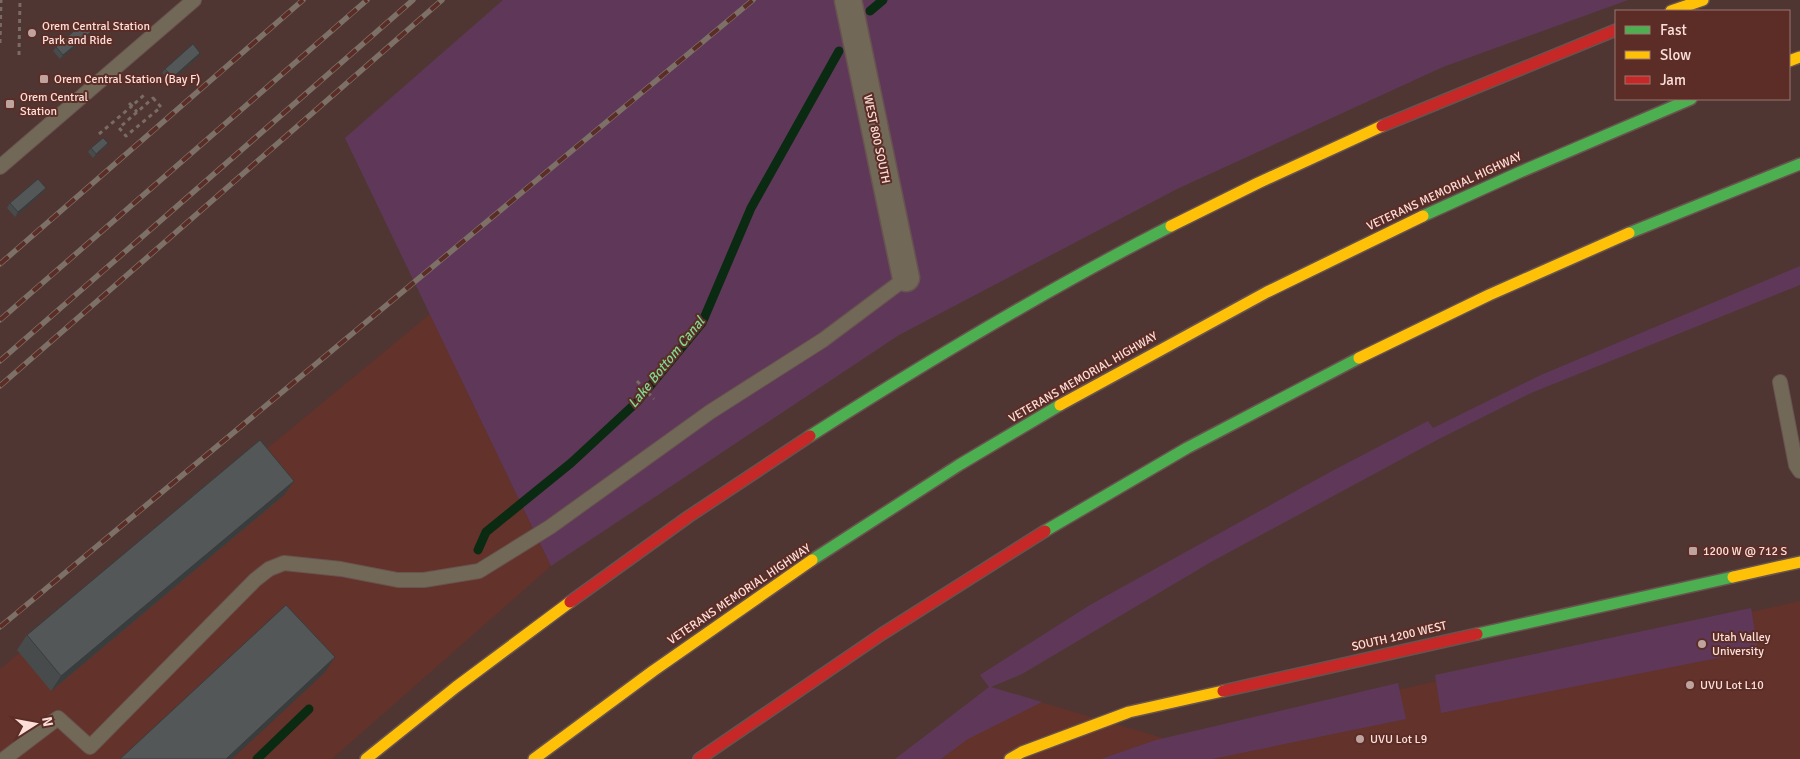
<svg xmlns="http://www.w3.org/2000/svg" width="1800" height="759" viewBox="0 0 1800 759" font-family="Signika,sans-serif">
  <style>
    .built { fill: #63322a }
    .green { fill: #5f3859 }
    .lines { fill: none; stroke-linecap: round; stroke-linejoin: round }
    .stream { stroke: #0b2a12; stroke-width: 9 }
    .lane-casing { stroke: #68534f; stroke-width: 16 }
    .street-casing { stroke: #68534f; stroke-width: 29 }
    .fast-casing { stroke: #68534f; stroke-width: 14 }
    .slow-casing { stroke: #68534f; stroke-width: 14 }
    .jam-casing { stroke: #68534f; stroke-width: 14 }
    .path { stroke: #796c62; stroke-width: 3; stroke-dasharray: 4 4; stroke-linecap: butt }
    .lane { stroke: #726857; stroke-width: 14 }
    .street { stroke: #726857; stroke-width: 26 }
    .fast { stroke: #4caf50; stroke-width: 11 }
    .slow { stroke: #ffc107; stroke-width: 11 }
    .jam { stroke: #c62828; stroke-width: 11 }
    .rail-casing { stroke: #7d7066; stroke-width: 5.5 }
    .rail { stroke: #5b2d26; stroke-width: 4; stroke-dasharray: 11; stroke-linecap: butt }
    .wall { fill: #474b4b }
    .shaded-wall { fill: #3a3d3d }
    .building { fill: #535757; stroke: #3a3d3d }
    .poi-dot { fill: #bfa39f; stroke: #5b2d26; stroke-width: 2 }
    .labels { text-anchor: middle; stroke-width: 4; stroke-linejoin: round; paint-order: stroke }
    .poi-label { font-size: 12px; fill: #fcded9; stroke: #5b2d26; text-anchor: start }
    .street-label { font-size: 12px; fill: #fcded9; stroke: #5b2d26 }
    .water-label { font-size: 14px; font-style: italic; fill: #7ed991; stroke: #5b2d26 }
  </style>
  <rect width="100%" height="100%" fill="#4f3632"/>
  <path class="built" d="M430,314L551,566L332,759H0V669Z
    M1800,601V759H895L990,687L1170,740Z"/>
  <path class="green" d="M503,0H1628L1443,67L1177,189L899,335L551,566L345,138Z
    M1800,266V285L1531,393L1437,440L1211,562L1022,674L991,687L1042,702L968,739L941,759H895L989,687L980,675L1090,605L1332,471L1428,421L1433,428L1541,375Z
    M1751,608L1758,650L1441,713L1435,675Z
    M1398,683L1406,719L1212,759H1101L1156,740Z"/>
  <g class="lines">
    <path class="stream" d="M870,11L883,0
      M478,550L486,532L571,463L637,402L702,323L751,208L839,51
      M257,759L309,709"/>
    <g class="lane-casing">
      <path id="lane" d="M0,167L194,0
        M1780,382L1796,465L1800,471
        M4,759L58,718L90,747L255,580L269,569L284,563L341,569L398,580H424L479,571L550,527L710,412L823,340L906,278"/>
    </g>
    <g class="street-casing">
      <path id="street" d="M848,0L906,278"/>
    </g>
    <g class="fast-casing">
      <path id="fast" d="M1423,216L1520,172L1691,99
        M1629,233L1800,164
        M810,436C928,361 1047,289 1171,226
        M1045,531L1187,448L1359,358
        M812,560L959,465L1060,405
        M1477,634L1733,577"/>
    </g>
    <g class="slow-casing">
      <path id="slow" d="M1671,11L1703,0
        M1789,61L1800,57
        M1171,226L1258,183L1382,126
        M1359,358L1489,295L1629,233
        M1060,405L1267,292L1423,216
        M1733,577L1800,562
        M366,759L456,687L570,602
        M534,759L653,671L812,560
        M1010,759L1022,752L1129,712L1223,691"/>
    </g>
    <g class="jam-casing">
      <path id="jam" d="M1382,126L1616,30
        M570,602L688,517L810,436
        M1223,691L1477,634
        M699,759L882,634L1045,531"/>
    </g>
    <path class="path" d="M0,43L1,0
      M19,55L20,0
      M153,98L161,107L126,136L119,128Z
      M129,103L132,106L144,95
      M99,134L132,106L137,112
      M637,381L654,399"/>
    <use href="#lane" class="lane"/>
    <use href="#street" class="street"/>
    <use href="#fast" class="fast"/>
    <use href="#slow" class="slow"/>
    <use href="#jam" class="jam"/>
    <g class="rail-casing">
      <path id="rail" d="M0,264L303,0
        M0,320L367,0
        M0,361L413,0
        M0,386L442,0
        M0,627L753,0"/>
    </g>
    <use href="#rail" class="rail"/>
  </g>
  <path class="wall" d="M89,36L60,59L53,51L56,47Z
    M198,57L170,81L162,73L165,69Z
    M108,143L105,147L93,158L88,152L91,148Z
    M43,192L15,217L7,208L10,203Z
    M284,495L51,691L17,650L27,635Z"/>
  <path class="shaded-wall" d="M92,31L89,36L60,59L63,55Z
    M200,53L198,57L170,81L173,77Z
    M108,143L105,147L93,158L96,154Z
    M46,188L43,192L15,217L18,212Z
    M294,481L284,495L51,691L61,676Z
    M335,657L325,672L232,759H226Z"/>
  <path class="building" d="M84,22L92,31L63,55L56,47Z
    M193,44L200,53L173,77L165,69Z
    M103,138L108,143L96,154L91,148Z
    M38,179L46,188L18,212L10,203Z
    M260,440L294,481L61,676L27,635Z
    M286,605L335,657L226,759H120Z"/>
  <g class="poi-dot">
    <circle cx="32" cy="33" r="5"/>
    <rect x="39" y="74" width="10" height="10" rx="2.5"/>
    <rect x="5" y="99" width="10" height="10" rx="2.5"/>
    <rect x="1688" y="546" width="10" height="10" rx="2.5"/>
    <circle cx="1702" cy="644" r="5"/>
    <circle cx="1690" cy="685" r="5"/>
    <circle cx="1360" cy="739" r="5"/>
  </g>
  <g class="labels">
    <g class="poi-label">
      <text x="42" y="30">Orem Central Station<tspan x="42" dy="14">Park and Ride</tspan></text>
      <text x="54" y="83">Orem Central Station (Bay F)</text>
      <text x="20" y="101">Orem Central<tspan x="20" dy="14">Station</tspan></text>
      <text x="1703" y="555">1200 W @ 712 S</text>
      <text x="1712" y="641">Utah Valley<tspan x="1712" dy="14">University</tspan></text>
      <text x="1700" y="689">UVU Lot L10</text>
      <text x="1370" y="743">UVU Lot L9</text>
    </g>
    <g class="street-label">
      <text transform="translate(877 139) rotate(78)" y="4">WEST 800 SOUTH</text>
      <text transform="translate(1444 191) rotate(-25)" y="4">VETERANS MEMORIAL HIGHWAY</text>
      <text transform="translate(1083 377) rotate(-30)" y="4">VETERANS MEMORIAL HIGHWAY</text>
      <text transform="translate(739 594) rotate(-34)" y="4">VETERANS MEMORIAL HIGHWAY</text>
      <text transform="translate(1399 636) rotate(-13)" y="4">SOUTH 1200 WEST</text>
    </g>
    <g class="water-label">
      <text transform="translate(666 362) rotate(-51)" y="5">Lake Bottom Canal</text>
    </g>
  </g>
  <rect x="1615" y="10" width="175" height="90" fill="#5b2d26" stroke="#9b746e"/>
  <rect x="1625" y="26" width="25" height="8" fill="#4caf50" stroke="#9b746e"/>
  <text x="1660" y="35" font-size="15" fill="#fcded9">Fast</text>
  <rect x="1625" y="51" width="25" height="8" fill="#ffc107" stroke="#9b746e"/>
  <text x="1660" y="60" font-size="15" fill="#fcded9">Slow</text>
  <rect x="1625" y="76" width="25" height="8" fill="#c62828" stroke="#9b746e"/>
  <text x="1660" y="85" font-size="15" fill="#fcded9">Jam</text>
  <g transform="translate(35 724) rotate(79)" stroke="#5b2d26" stroke-width="4" paint-order="stroke">
  <path d="M0-4L9 19L0 12L-9 19Z" fill="#fcded9"/>
  <text y="-8" font-size="14" font-weight="bold" text-anchor="middle" fill="#fcded9">N</text>
  </g>
</svg>
